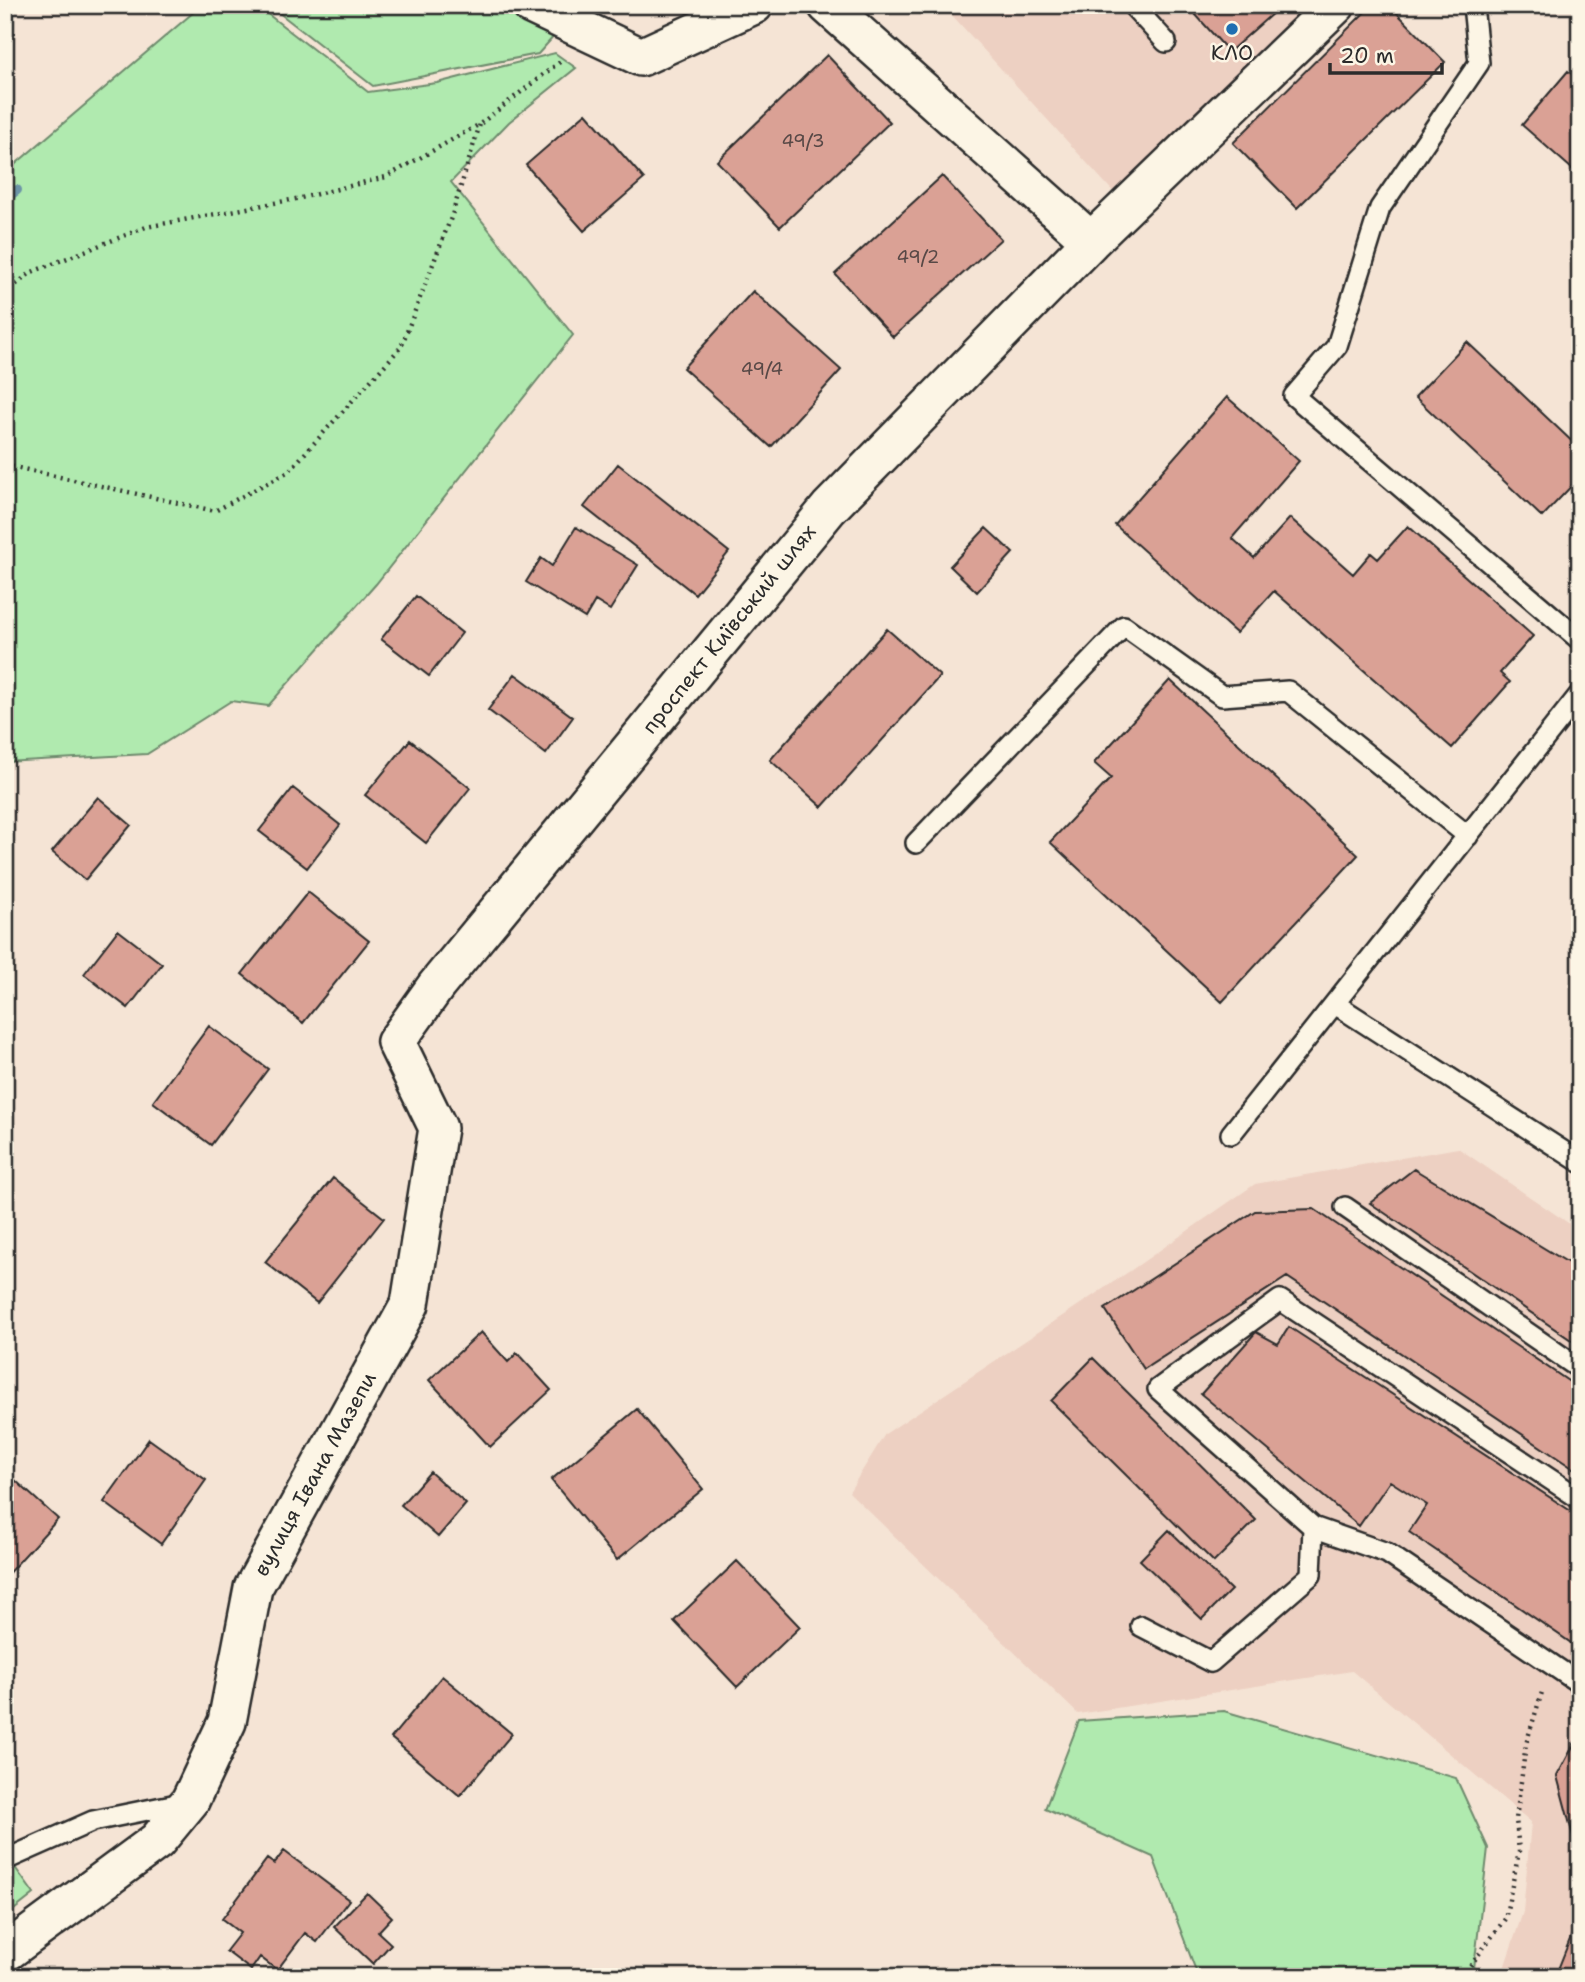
<svg xmlns="http://www.w3.org/2000/svg" width="1585" height="1982" viewBox="0 0 1585 1982" font-family="'Shantell Sans',sans-serif">
  <style>
    .built { fill: #edd0c2 }
    .green { fill: #b0eaaf; stroke: #6e8a6d; stroke-width: 2 }
    .lines { fill: none; stroke-linecap: round; stroke-linejoin: round }
    .stream { stroke: #6c94a7; stroke-width: 10 }
    .building { fill: #daa195; stroke: #2b2b2b; stroke-width: 2 }
    .lane-casing { stroke: #2b2b2b; stroke-width: 24 }
    .street-casing { stroke: #2b2b2b; stroke-width: 42 }
    .path { stroke: #2b2b2b; stroke-width: 4.5; stroke-dasharray: 2 5; stroke-linecap: butt }
    .lane { stroke: #fcf5e5; stroke-width: 19 }
    .street { stroke: #fcf5e5; stroke-width: 37 }
    .poi-dot { fill: #1f6fb2; stroke: #fcf5e5; stroke-width: 2.5 }
    .labels { text-anchor: middle; stroke-width: 5; stroke-linejoin: round; paint-order: stroke }
    .number-label { font-size: 18px; fill: #574846 }
    .poi-label { font-size: 21px; fill: #2b2b2b; stroke: #fcf5e5 }
    .street-label { font-size: 21px; fill: #2b2b2b; stroke: #fcf5e5 }
  </style>
  <rect width="100%" height="100%" fill="#f5e4d5"/>
  <filter id="ink" filterUnits="userSpaceOnUse"><feTurbulence type="fractalNoise" baseFrequency=".0143" numOctaves="2"/><feDisplacementMap in="SourceGraphic" scale="14" xChannelSelector="R" yChannelSelector="G"/><feConvolveMatrix kernelMatrix="1 2 1 2 8 2 1 2 1" color-interpolation-filters="sRGB"/></filter>
  <g filter="url(#ink)">
    <path class="built" d="M953,5H1336L1119,198L950,13Z
      M1458,1148L1580,1231V1977H1501L1523,1912L1531,1822L1352,1671L1078,1714L849,1492L885,1434L1130,1271L1255,1184Z"/>
    <path class="green" d="M202,5H256L368,92L437,83L555,53L576,68L509,122L451,182L573,335L376,584L268,706L231,701L147,754L5,762V173Z
      M269,5H499L556,34L538,54L373,86Z
      M1224,1711L1456,1778L1488,1848L1473,1977H1190L1196,1971L1153,1857L1045,1809L1079,1721Z
      M14,1866L34,1894L5,1917V1871Z"/>
    <g class="lines">
      <path class="stream" d="M5,199L17,190"/>
    </g>
    <path class="building" d="M1187,5H1282L1229,52Z
      M1372,5H1389L1445,62L1297,208L1233,143Z
      M827,55L890,122L780,227L717,161Z
      M1568,71L1580,81V176L1522,125Z
      M586,113L644,179L584,231L526,165Z
      M942,176L1001,239L893,337L835,274Z
      M753,291L841,370L771,447L683,368Z
      M1467,342L1580,449V477L1542,517L1415,397Z
      M1227,397L1299,461L1232,538L1254,558L1290,518L1353,574L1371,553L1378,559L1408,526L1533,636L1500,673L1510,682L1452,748L1274,591L1236,633L1115,525Z
      M618,464L729,552L695,594L584,507Z
      M576,527L638,565L610,610L595,601L585,618L526,582L541,558L552,566Z
      M986,528L1013,553L977,592L950,566Z
      M416,596L462,633L429,676L381,639Z
      M887,629L940,676L822,807L770,760Z
      M515,674L573,717L546,754L488,710Z
      M1170,680L1358,855L1222,1002L1050,842L1111,778L1094,763Z
      M410,740L470,788L426,843L365,795Z
      M293,788L340,825L307,868L259,831Z
      M98,797L131,825L85,880L52,852Z
      M308,892L369,941L303,1023L242,974Z
      M118,930L162,964L128,1008L84,974Z
      M209,1026L268,1069L211,1145L153,1102Z
      M1414,1169L1580,1270V1346L1370,1203Z
      M333,1178L384,1218L317,1303L265,1262Z
      M1314,1209L1580,1389V1473L1287,1277L1144,1369L1105,1309L1255,1211Z
      M1289,1327L1580,1517V1649L1409,1532L1427,1505L1390,1481L1359,1526L1201,1394L1256,1332L1278,1344Z
      M481,1332L508,1362L517,1353L551,1390L490,1447L429,1380Z
      M1093,1358L1256,1520L1214,1562L1051,1401Z
      M637,1409L703,1489L617,1560L551,1480Z
      M149,1439L206,1480L161,1544L104,1502Z
      M5,1471L58,1519L5,1577Z
      M430,1472L466,1504L438,1537L401,1505Z
      M1169,1530L1231,1590L1202,1619L1140,1560Z
      M737,1561L800,1627L737,1687L674,1621Z
      M442,1676L512,1734L460,1796L391,1738Z
      M1580,1733V1862L1557,1776Z
      M284,1851L349,1900L317,1942L305,1933L277,1970L260,1957L251,1970L226,1951L240,1933L222,1919L267,1859L274,1864Z
      M367,1893L392,1917L378,1932L391,1944L373,1964L334,1927Z
      M1580,1914V1977H1555Z"/>
    <g class="lines">
      <g class="lane-casing">
        <path id="lane" d="M1132,5L1166,42
          M1473,5L1479,63L1380,208L1337,346L1294,396L1580,640
          M916,843L1124,626L1222,696L1288,691L1468,836
          M1335,1004L1580,1162
          M1231,1134L1580,694
          M1345,1207L1580,1369
          M1141,1626L1211,1662L1311,1575L1313,1527
          M1579,1683L1387,1553L1313,1527L1158,1389L1280,1300L1580,1499
          M5,1860L93,1821L187,1802"/>
      </g>
      <g class="street-casing">
        <path id="street" d="M531,5L641,57L754,5
          M827,5L1091,241
          M5,1953L157,1841L190,1801L227,1722L253,1588L410,1304L438,1128L396,1042L436,986L829,508L1091,241L1336,5"/>
      </g>
      <path class="path" d="M5,293L32,272L146,227L301,198L386,177L480,124L561,61
        M5,465L215,511L289,471L401,347L452,215L480,124
        M1462,1977L1505,1919L1519,1852L1516,1819L1526,1744L1542,1692"/>
      <use href="#lane" class="lane"/>
      <use href="#street" class="street"/>
    </g>
  </g>
  <circle class="poi-dot" cx="1232" cy="29" r="7"/>
  <g class="labels">
    <g class="number-label">
      <text x="803" y="147">49/3</text>
      <text x="918" y="263">49/2</text>
      <text x="762" y="375">49/4</text>
    </g>
    <g class="poi-label">
      <text x="1232" y="60">КЛО</text>
    </g>
    <g class="street-label">
      <text transform="translate(729 629) rotate(-51)" y="7">проспект Київський шлях</text>
      <text transform="translate(315 1474) rotate(-61)" y="7">вулиця Івана Мазепи</text>
    </g>
  </g>
  <rect width="1585" height="1982" fill="none" stroke="#fcf5e5" stroke-width="28"/>
  <rect x="14" y="14" width="1557" height="1954" fill="none" stroke="#2b2b2b" stroke-width="2.5" filter="url(#ink)"/>
  <path d="M1330 63v10h112v-10" fill="none" stroke="#2b2b2b" stroke-width="3.5"/>
  <text x="1340" y="63" font-size="21" fill="#2b2b2b" stroke="#fcf5e5" stroke-width="5" paint-order="stroke">20 m</text>
</svg>
